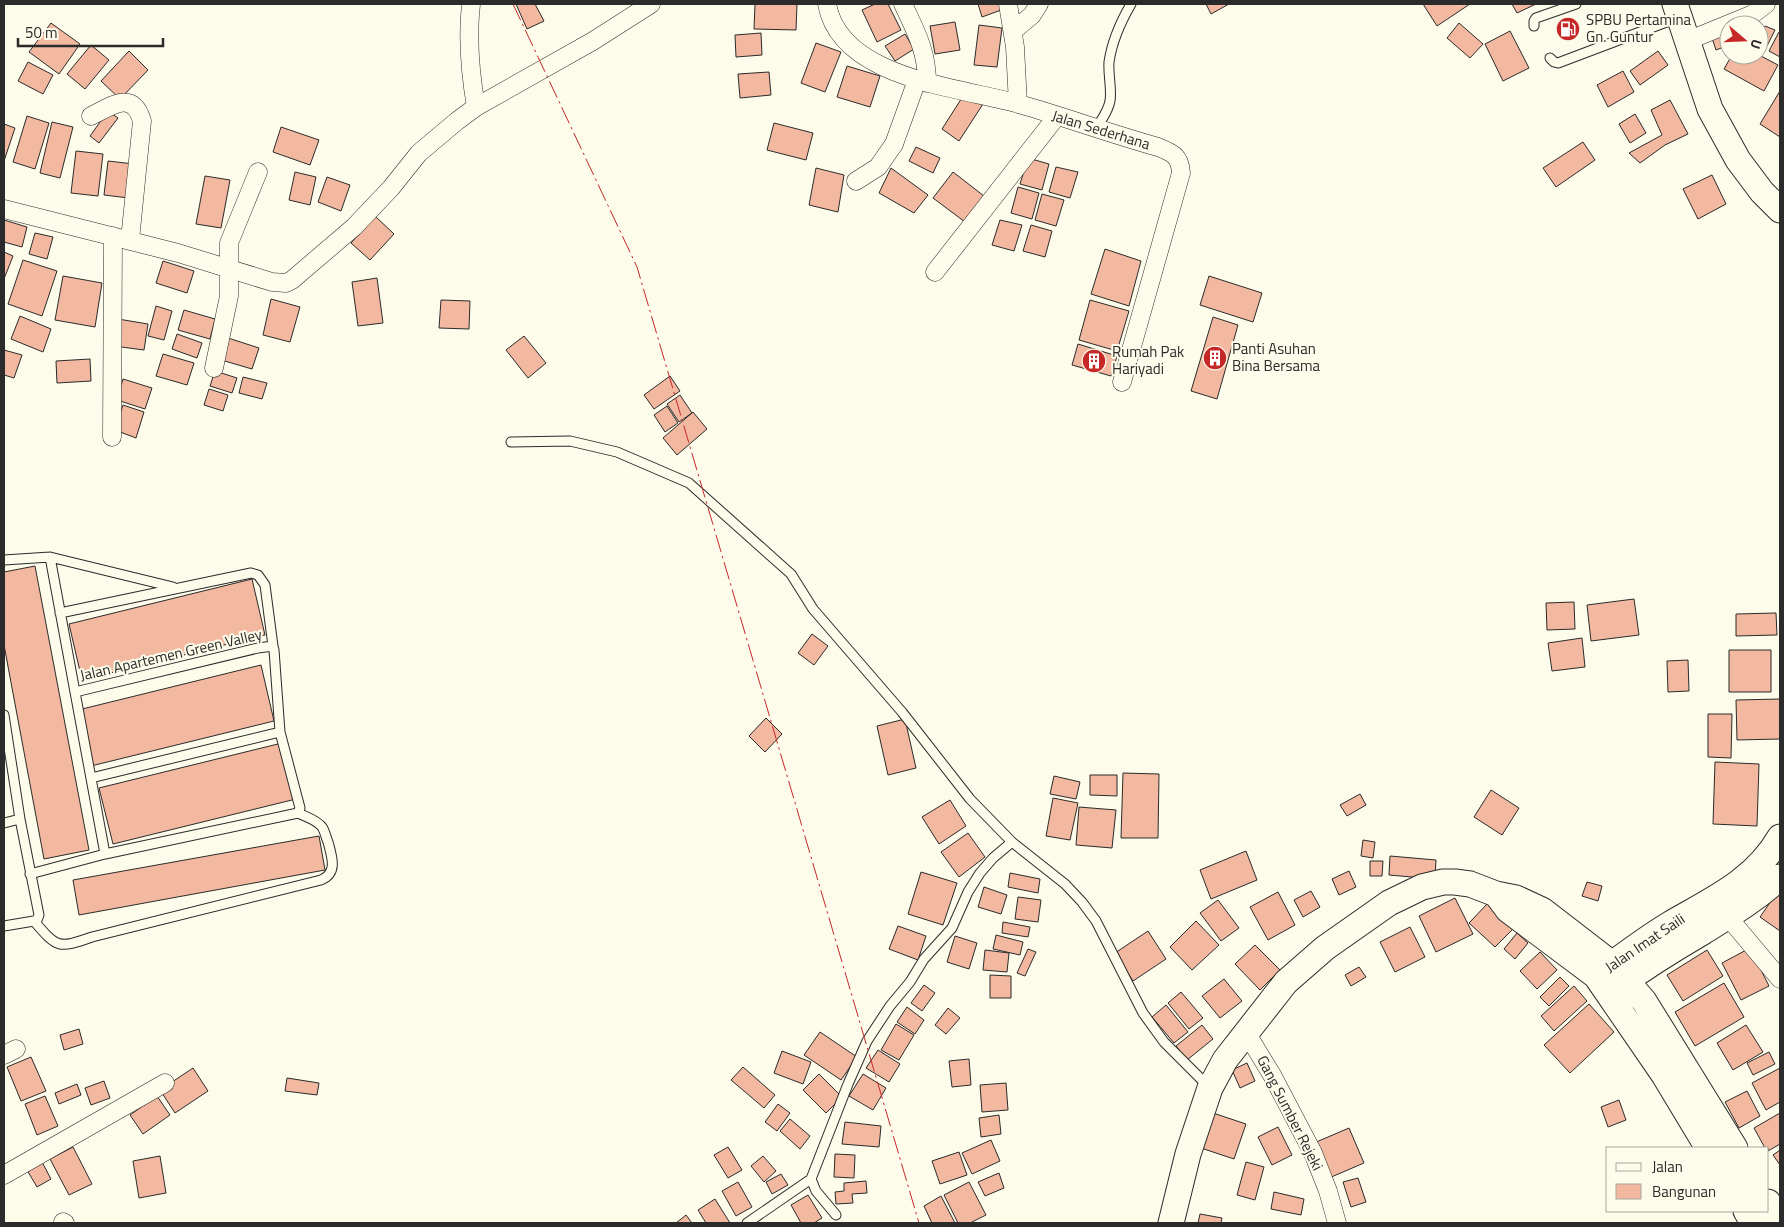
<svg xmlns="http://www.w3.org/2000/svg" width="1784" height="1227" viewBox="0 0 1784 1227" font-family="'Titillium Web',sans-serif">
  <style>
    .building { fill: #f2b8a0; stroke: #2b2b2b }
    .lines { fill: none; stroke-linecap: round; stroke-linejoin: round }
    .service-casing { stroke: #2b2b2b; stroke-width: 11 }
    .minor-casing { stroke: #2b2b2b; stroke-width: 19 }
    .secondary-casing { stroke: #2b2b2b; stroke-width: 27 }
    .service { stroke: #fdfbea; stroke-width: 9 }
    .minor { stroke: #fdfbea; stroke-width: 18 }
    .secondary { stroke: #fdfbea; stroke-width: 25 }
    .power { stroke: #c62828; stroke-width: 1; stroke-dasharray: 18 4 2.5 4; stroke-linecap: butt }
    .labels { text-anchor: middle; stroke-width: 4; stroke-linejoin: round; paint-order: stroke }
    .poi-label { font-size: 15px; fill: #2b2b2b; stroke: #fdfbea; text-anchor: start }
    .street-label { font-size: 15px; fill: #2b2b2b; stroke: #fdfbea }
  </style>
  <rect width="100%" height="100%" fill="#fdfbea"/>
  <path class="building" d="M516,4H535L544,21L527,29Z
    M755,4H797L796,30L754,29Z
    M875,4H888L901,30L877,42L862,10Z
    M978,4H1002L1004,9L982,17Z
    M1206,4H1229L1211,14Z
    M1423,4H1470L1437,26Z
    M1512,4H1536L1517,13Z
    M955,22L960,50L935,54L930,26Z
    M51,23L80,44L59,74L29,52Z
    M1459,23L1483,44L1470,58L1447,38Z
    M979,25L1002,28L997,67L974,65Z
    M1765,26L1775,30L1767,46L1759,43V39Z
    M1725,29L1729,40V45L1716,50L1711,35Z
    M1510,31L1529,68L1503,81L1485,44Z
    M1779,32H1780V57L1769,51Z
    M761,33L762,55L736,57L735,35Z
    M905,34L914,49L895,61L885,46Z
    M816,43L841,52L825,92L801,83Z
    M91,45L109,60L85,89L67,74Z
    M129,51L148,70L120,99L101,81Z
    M1658,51L1668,65L1640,85L1630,71Z
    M1732,55H1759L1778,65L1764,91L1724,69Z
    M28,62L53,75L43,94L18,81Z
    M847,66L880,76L870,107L837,97Z
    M1623,71L1634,92L1608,107L1597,85Z
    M769,72L771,95L740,98L738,74Z
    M1780,91V137L1760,124Z
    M965,93L983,104L959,141L942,129Z
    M1670,100L1688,134L1665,145L1640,163L1629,153L1662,135L1651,110Z
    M108,111L118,118L99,143L90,136Z
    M1635,114L1646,133L1630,143L1619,124Z
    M27,116L49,123L35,169L13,162Z
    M52,122L73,127L60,178L40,173Z
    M774,123L813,133L806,160L767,150Z
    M4,124L15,128L4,161Z
    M281,127L319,140L310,165L273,152Z
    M1583,142L1595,160L1556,187L1543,168Z
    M916,147L940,158L933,173L909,161Z
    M76,151L103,154L98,196L71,193Z
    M1028,158L1049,164L1042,190L1020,184Z
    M108,161L134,164L129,198L104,195Z
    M1056,167L1078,172L1070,198L1049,192Z
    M816,168L844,175L838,212L809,205Z
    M891,168L928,195L914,213L879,193Z
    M295,172L316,177L310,205L289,200Z
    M953,172L984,196L965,222L933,198Z
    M1712,175L1726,204L1698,219L1683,189Z
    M205,176L230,180L221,228L196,224Z
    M327,177L350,185L341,211L318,202Z
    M1018,187L1039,193L1032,219L1011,213Z
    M1042,194L1064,200L1056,226L1035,220Z
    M375,216L394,234L370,260L351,243Z
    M4,220L27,227L22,247L4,242Z
    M1000,220L1022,225L1014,251L992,245Z
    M1031,225L1052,231L1045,257L1023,251Z
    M35,233L53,237L47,259L29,254Z
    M1105,249L1141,261L1129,306L1091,294Z
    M4,252L13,256L4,279Z
    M23,260L57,271L42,316L8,304Z
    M163,261L194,271L187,293L156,283Z
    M63,276L102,283L95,327L55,320Z
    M1209,276L1262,293L1253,322L1200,305Z
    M377,278L383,323L358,326L352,282Z
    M271,299L300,307L290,342L263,335Z
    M441,300L470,301L469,329L439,328Z
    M1090,300L1129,311L1117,351L1079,340Z
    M156,306L172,311L164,340L148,336Z
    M184,310L215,319L210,339L178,330Z
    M20,316L51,329L43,352L11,339Z
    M1213,317L1238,325L1217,399L1191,391Z
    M118,319L148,324L144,350L114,346Z
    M177,334L202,343L197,358L172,349Z
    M524,336L546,363L528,378L506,350Z
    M225,337L259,348L252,369L218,359Z
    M1078,344L1117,356L1111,376L1072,365Z
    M4,350L22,355L14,378L4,375Z
    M163,354L194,363L187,385L156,376Z
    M90,359L91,381L57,383L56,361Z
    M215,371L237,378L232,393L210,386Z
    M670,376L680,391L654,409L644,395Z
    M243,377L267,383L262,399L239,393Z
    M123,379L152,388L145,409L117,400Z
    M209,389L228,395L223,411L204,405Z
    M680,395L692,413L679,422L667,404Z
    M123,405L144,412L136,438L115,430Z
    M667,406L678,423L665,432L654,415Z
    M693,412L707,429L677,455L663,438Z
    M35,566L89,850L44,859L4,645V572Z
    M252,579L265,635L82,680L69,624Z
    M1634,599L1639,635L1591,641L1587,605Z
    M1574,602L1575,629L1547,630L1546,603Z
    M1776,613L1777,635L1736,636V614Z
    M812,634L828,646L814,665L798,653Z
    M1582,638L1585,667L1552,671L1548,643Z
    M1729,650H1771V692H1729Z
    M1688,660L1689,691L1668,692L1667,661Z
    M261,665L274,721L91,766L78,710Z
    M1780,699V739L1737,740L1736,700Z
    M1708,714H1732L1731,758L1708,757Z
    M766,718L782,734L765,752L749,736Z
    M905,719L916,768L888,775L877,726Z
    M282,743L296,799L113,844L99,788Z
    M1715,762L1759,764L1757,826L1713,824Z
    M1123,773L1159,774L1158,838H1121Z
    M1090,775H1117V796L1090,795Z
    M1054,776L1080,782L1076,799L1050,794Z
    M1491,790L1519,808L1502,835L1474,817Z
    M1360,794L1366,805L1347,816L1340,805Z
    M1053,798L1078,803L1070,840L1046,836Z
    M950,800L966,826L939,844L922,817Z
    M1079,807L1116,810L1112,848L1076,845Z
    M968,833L985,857L959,877L941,852Z
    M319,836L325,870L79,915L73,880Z
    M1363,840L1375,842L1373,858L1361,856Z
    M1246,851L1257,880L1211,899L1200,870Z
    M1390,856L1436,860L1435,879L1389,875Z
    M1370,861H1383L1382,876H1370Z
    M1349,871L1356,887L1339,895L1332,879Z
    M921,872L957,883L943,925L908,914Z
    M1010,873L1040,879L1038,893L1008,887Z
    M1587,882L1602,886L1598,901L1582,896Z
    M984,887L1007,895L1001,914L978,907Z
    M1780,888V931L1760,917Z
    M1311,891L1320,907L1303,917L1294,900Z
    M1278,892L1295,925L1268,940L1250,907Z
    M1018,897L1041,900L1038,922L1015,919Z
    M1455,898L1473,934L1436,952L1419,916Z
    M1218,900L1239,928L1221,941L1200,913Z
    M1487,904L1513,929L1495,947L1469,923Z
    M1196,921L1219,945L1192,970L1170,947Z
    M1003,922L1030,927L1028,937L1002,933Z
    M898,926L926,936L918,960L889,949Z
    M1410,927L1425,957L1395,972L1380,942Z
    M1148,931L1166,959L1133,981L1115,953Z
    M1517,933L1528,943L1515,959L1504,949Z
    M996,935L1023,942L1020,955L993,949Z
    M955,936L977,943L969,969L947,962Z
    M1255,945L1280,970L1260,990L1235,964Z
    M1750,948L1769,986L1741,1000L1722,963Z
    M1028,949L1036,952L1025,976L1017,973Z
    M985,950L1009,953L1007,972L983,970Z
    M1707,950L1723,976L1683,1001L1667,975Z
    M1540,952L1557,970L1537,989L1520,971Z
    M1359,967L1366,977L1351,986L1345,975Z
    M990,975L1011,976V998H990Z
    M1560,977L1569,986L1549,1006L1540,997Z
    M1224,979L1242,1001L1220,1018L1202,996Z
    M1724,983L1744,1017L1695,1046L1675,1012Z
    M924,985L935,993L922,1011L911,1003Z
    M1574,986L1587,1001L1554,1031L1541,1016Z
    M1181,992L1203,1018L1189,1029L1168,1003Z
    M1589,1004L1614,1032L1570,1073L1544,1045Z
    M1166,1005L1188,1032L1174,1043L1152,1017Z
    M907,1007L924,1020L915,1034L897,1022Z
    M948,1008L960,1018L946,1034L935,1025Z
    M896,1024L914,1035L899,1060L881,1050Z
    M1202,1025L1213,1039L1187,1060L1176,1046Z
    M1746,1025L1763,1052L1733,1070L1717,1043Z
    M79,1029L83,1044L64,1050L60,1035Z
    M820,1032L857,1057L841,1080L804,1055Z
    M878,1050L900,1064L889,1082L866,1068Z
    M782,1051L811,1062L803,1084L774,1073Z
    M1769,1052L1775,1064L1753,1075L1747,1063Z
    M31,1057L46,1091L21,1101L7,1067Z
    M969,1059L971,1085L952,1087L949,1061Z
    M1247,1063L1255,1081L1240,1088L1232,1070Z
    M743,1067L775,1095L764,1108L731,1080Z
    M193,1068L208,1091L175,1113L160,1090Z
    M1780,1068V1102L1766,1110L1752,1083Z
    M819,1074L842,1097L826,1113L803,1090Z
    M863,1074L886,1088L873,1110L849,1096Z
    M287,1078L319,1083L317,1095L285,1091Z
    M104,1081L110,1098L91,1105L85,1088Z
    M1006,1083L1008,1110L982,1112L980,1085Z
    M77,1084L81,1095L59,1104L55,1093Z
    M1747,1091L1760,1116L1739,1128L1725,1102Z
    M45,1096L58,1126L37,1135L25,1104Z
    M157,1096L170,1115L143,1134L130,1115Z
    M1619,1100L1626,1120L1608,1127L1601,1107Z
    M778,1104L790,1113L777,1131L765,1122Z
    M1207,1111L1246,1124L1234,1159L1195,1146Z
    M1780,1113V1144L1768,1151V1148H1765L1754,1128Z
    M999,1115L1001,1134L981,1137L979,1118Z
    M790,1119L810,1136L800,1149L780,1131Z
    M845,1122L881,1126L879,1147L842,1144Z
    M1278,1127L1292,1155L1272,1165L1258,1137Z
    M1349,1128L1364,1163L1329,1178L1314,1143Z
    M991,1140L1000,1161L972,1174L962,1153Z
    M73,1147L92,1184L69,1195L50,1159Z
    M728,1147L742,1170L728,1178L714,1155Z
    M1780,1150V1165L1773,1155Z
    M959,1152L967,1175L940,1184L932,1161Z
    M835,1154L855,1155L854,1178L834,1177Z
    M160,1156L166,1193L139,1198L133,1161Z
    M763,1156L776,1171L764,1182L751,1166Z
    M42,1162L51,1179L37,1187L27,1170Z
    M1246,1162L1264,1167L1255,1200L1237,1195Z
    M999,1173L1004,1188L985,1196L978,1182Z
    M781,1174L788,1185L772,1194L766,1182Z
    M1358,1178L1366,1202L1351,1207L1343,1182Z
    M866,1181L867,1193L852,1194L853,1203L836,1204L835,1192L844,1191V1183Z
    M738,1182L752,1207L736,1216L722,1191Z
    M969,1182L986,1215L970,1223H958L944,1195Z
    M1274,1192L1304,1199L1301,1215L1271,1209Z
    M808,1195L822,1218L814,1223H801L791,1205Z
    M941,1196L955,1223H932L924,1206Z
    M715,1199L730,1223H706L698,1210Z
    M1200,1214L1222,1218L1221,1223H1198Z
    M686,1215L692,1223H676Z"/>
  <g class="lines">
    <g class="service-casing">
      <path id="service" d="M1534,26V21L1536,18L1576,4
        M1550,58L1554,62L1558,63L1677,18
        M1096,129C1101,120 1108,112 1110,101C1112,89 1108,75 1109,62C1112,41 1120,23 1131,4
        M511,442L570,441L617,452L689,483L791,574L813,609L902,712L970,799L1012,842L1065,884L1082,902L1096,921L1143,1013L1164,1042L1208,1086
        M50,557L105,854
        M4,560L50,557L173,587
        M60,613L251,573L258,575L265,585L273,646
        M75,692L258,648L273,646L274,650L280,732L91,778
        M4,715L20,819L39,915L37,920L34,921L4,926
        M4,823L20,819
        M30,874L105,854L298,813L300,808L280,732
        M34,921C57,948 58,949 92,937L321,880C338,873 332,857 328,842C326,838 325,831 322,827C317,820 306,817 298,813
        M836,1215L816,1191L811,1179L848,1084L867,1041L890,1006L910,982L924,959L952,928L968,892L980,873L993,858L1012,842
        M747,1223L811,1179"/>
    </g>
    <g class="minor-casing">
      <path id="minor" d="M471,4C467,39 470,72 476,107
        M827,4C840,79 960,87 1019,104C1065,117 1111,134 1158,147C1173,153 1180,156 1181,173L1122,382
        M903,4C916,32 927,51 927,83
        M1008,4L1015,47L1018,104
        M1013,31L1032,15L1039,4
        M1687,41L1753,14L1766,4
        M91,116C111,106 133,89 142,121L130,240
        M856,181L878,167L894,144L917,80
        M4,209L178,253L272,282L286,283L292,280L354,227L391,188L419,153L457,121L476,107L593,41L651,4
        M935,272L1057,116
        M214,368L229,296V243L258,172
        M112,437L113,236
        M1728,917L1780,979
        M1247,1034L1272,1075L1313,1153L1328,1191L1337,1223
        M4,1055L16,1049
        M4,1175L165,1083
        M63,1222L65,1223"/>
    </g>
    <g class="secondary-casing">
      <path id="secondary" d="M1675,4L1710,109L1738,160L1762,192L1780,210
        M1496,894L1508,910L1596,976L1664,1075L1708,1148
        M1600,973C1623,956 1645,939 1670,924C1711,900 1755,881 1780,837
        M1613,990C1642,969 1672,950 1703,932C1730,915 1757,899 1780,877
        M1768,1202L1780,1223
        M1746,1211L1753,1223
        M1171,1223L1188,1154L1210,1088L1225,1060L1286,982L1325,948L1389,903L1422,887L1443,882H1455L1470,884L1496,894L1516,898L1542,910L1612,964L1644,1001L1735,1148"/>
    </g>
    <use href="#service" class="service"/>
    <use href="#minor" class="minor"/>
    <use href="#secondary" class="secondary"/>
    <path class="power" d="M513,4L637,267L919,1223"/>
  </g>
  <defs>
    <g id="fuel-disc" transform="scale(1.25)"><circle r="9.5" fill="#c62828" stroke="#fdfbea"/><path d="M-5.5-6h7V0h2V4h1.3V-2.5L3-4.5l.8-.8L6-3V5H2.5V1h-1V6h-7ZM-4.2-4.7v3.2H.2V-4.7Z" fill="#fff"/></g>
    <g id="building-disc" transform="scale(1.25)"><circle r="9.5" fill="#c62828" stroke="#fdfbea"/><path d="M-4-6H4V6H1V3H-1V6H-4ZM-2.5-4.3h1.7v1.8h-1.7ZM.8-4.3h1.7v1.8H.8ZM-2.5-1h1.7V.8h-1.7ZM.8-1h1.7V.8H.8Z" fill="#fff"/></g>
  </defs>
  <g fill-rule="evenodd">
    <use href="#fuel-disc" x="1568" y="29"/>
    <use href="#building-disc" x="1215" y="358"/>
    <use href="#building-disc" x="1094" y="361"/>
  </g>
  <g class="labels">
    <g class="poi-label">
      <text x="1586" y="25">SPBU Pertamina<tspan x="1586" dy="17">Gn. Guntur</tspan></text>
      <text x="1232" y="354">Panti Asuhan<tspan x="1232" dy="17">Bina Bersama</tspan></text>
      <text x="1112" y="357">Rumah Pak<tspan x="1112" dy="17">Hariyadi</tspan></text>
    </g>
    <g class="street-label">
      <text transform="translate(1101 130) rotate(17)" y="5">Jalan Sederhana</text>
      <text transform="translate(171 655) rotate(-13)" y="5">Jalan Apartemen Green Valley</text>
      <text transform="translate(1645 943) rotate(-34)" y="5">Jalan Imat Saili</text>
      <text transform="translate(1290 1113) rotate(63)" y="5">Gang Sumber Rejeki</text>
    </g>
  </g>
  <rect width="1784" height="1227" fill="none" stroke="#2b2b2b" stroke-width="10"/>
  <rect x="1606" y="1147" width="162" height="65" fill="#fdfbea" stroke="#a9a89e"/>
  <rect x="1616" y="1163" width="25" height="8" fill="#fdfbea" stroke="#a9a89e"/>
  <text x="1652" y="1172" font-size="15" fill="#2b2b2b">Jalan</text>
  <rect x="1616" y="1184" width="25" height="15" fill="#f2b8a0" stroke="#a9a89e"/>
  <text x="1652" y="1197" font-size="15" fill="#2b2b2b">Bangunan</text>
  <g transform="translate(1744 40) rotate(109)"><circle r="24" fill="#fdfbea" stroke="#a9a89e"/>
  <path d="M0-4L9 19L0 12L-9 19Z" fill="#c62828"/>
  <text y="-8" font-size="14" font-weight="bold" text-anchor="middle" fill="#2b2b2b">U</text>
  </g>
  <path d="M18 38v8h145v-8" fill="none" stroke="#2b2b2b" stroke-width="2.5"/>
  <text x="25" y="38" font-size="15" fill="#2b2b2b" stroke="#fdfbea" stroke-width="4" paint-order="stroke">50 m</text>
</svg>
